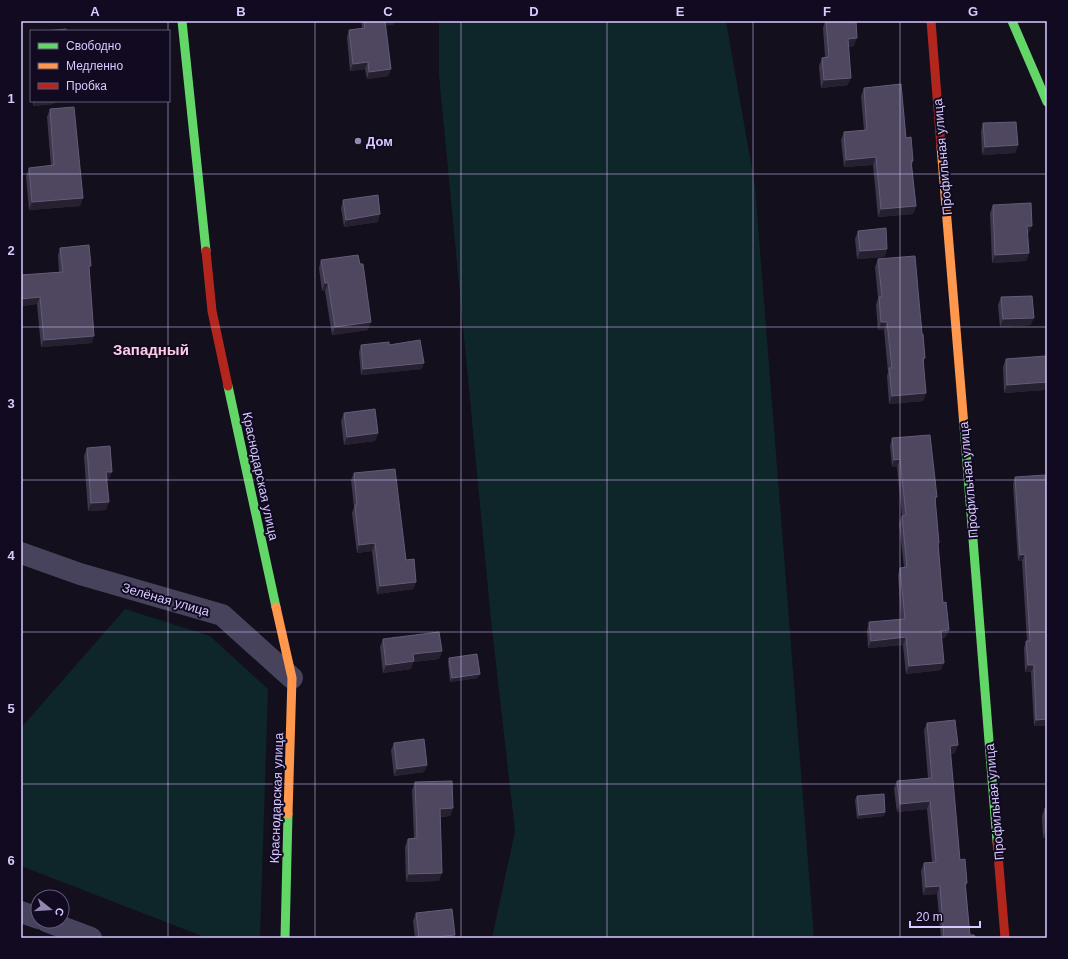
<svg xmlns="http://www.w3.org/2000/svg" width="1068" height="959" viewBox="0 0 1068 959" font-family="Arial,sans-serif">
  <style>
    .green { fill: #0e2529 }
    .lines { fill: none; stroke-linecap: round; stroke-linejoin: round }
    .street { stroke: #48435d; stroke-width: 22 }
    .fast { stroke: #63d668; stroke-width: 9 }
    .slow { stroke: #ff974d; stroke-width: 9 }
    .jam { stroke: #b3261e; stroke-width: 9 }
    .wall { fill: #3e374c }
    .shaded-wall { fill: #262030 }
    .building { fill: #4e475f; stroke: #645b78 }
    .grid { fill: none; stroke: #d8caff; stroke-width: 1; stroke-opacity: 0.55 }
    .poi-dot { fill: #9389b0; stroke: #110a21; stroke-width: 1.5 }
    .labels { text-anchor: middle; stroke-width: 4; stroke-linejoin: round; paint-order: stroke }
    .poi-label { font-size: 13px; font-weight: bold; fill: #d8caff; stroke: #110a21; text-anchor: start }
    .street-label { font-size: 13px; fill: #d8caff; stroke: #110a21 }
    .quarter-label { font-size: 15px; font-weight: bold; fill: #ffcce5; stroke: #110a21 }
    .neatline { fill: none; stroke: #d8caff; stroke-width: 1.5 }
    .grid-label { font-size: 13px; text-anchor: middle; font-weight: bold; fill: #d8caff }
  </style>
  <rect width="100%" height="100%" fill="#130f1c"/>
  <path class="green" d="M439,21H726L755,186L814,938H492L515,831L491,620L439,75Z
    M125,609L210,636L268,689L260,938H207L21,866V728Z"/>
  <g class="lines">
    <path class="street" d="M21,553L80,574L222,615L292,678
      M21,912L38,918
      M46,921L91,938"/>
    <path class="fast" d="M182,21L206,251
      M1012,21L1047,102
      M228,386L276,607
      M964,426L997,842
      M285,938L288,814"/>
    <path class="slow" d="M941,147L964,426
      M276,607L292,678L288,814"/>
    <path class="jam" d="M931,21L941,147
      M206,251L212,311L228,386
      M997,842L1005,938"/>
  </g>
  <path class="wall" d="M361,21H394L393,25H385L391,69L388,76L367,79L365,69L350,71L347,37L349,30L362,28Z
    M825,21H856L854,46L848,47V85L821,88L819,66L822,58L825,57L823,28Z
    M864,88L906,138L913,161L912,165L916,206L913,214L878,217L873,165L844,167L841,140L844,132L864,130L861,96Z
    M33,101H55L54,104L33,106Z
    M50,109L83,198L80,206L29,210L26,176L29,168L51,166L47,117Z
    M983,123L1018,145L1015,153L982,155L981,131Z
    M343,200L378,222L344,227L341,208Z
    M993,205L1029,233L1027,234L1029,253L1026,261L992,263L990,213Z
    M858,231L885,257L857,259L855,239Z
    M60,248L89,269L92,343L41,347L37,304L21,306V275L59,272L58,255Z
    M878,259L922,334L925,358L923,363L926,393L923,401L889,404L887,376L888,372L884,330H878L876,305L878,298L875,267Z
    M321,260L368,330L332,335L325,291H322L319,268Z
    M1001,297L1031,325L1000,327L998,305Z
    M361,345H389L422,369L361,375L359,352Z
    M1006,359L1047,370V384L1045,390L1004,393L1003,367Z
    M344,413L378,433L375,441L344,445L341,421Z
    M892,438L937,497L935,500L938,545L946,637L942,638L941,670L906,674L903,645L868,648L867,630L869,622L901,619L898,575L900,568L904,567L899,523L902,516L897,467H892L890,446Z
    M87,448L109,479L107,480L106,510L88,511L84,456Z
    M354,473L406,560L416,582L413,589L377,594L372,551L357,553L352,513L354,507L351,480Z
    M1015,477L1047,726H1034L1031,672H1025L1024,648L1026,641H1027L1022,561H1018L1013,484Z
    M383,639L442,651L439,659L413,662L411,669L383,673L380,647Z
    M449,658L478,678L450,682L448,662Z
    M927,723L955,753L950,754L960,860L967,883L966,886L970,935L941,938L937,894L923,895L921,871L924,863L932,862L927,809L897,812L894,789L897,781L928,778L924,730Z
    M394,743L427,765L424,772L394,776L391,750Z
    M415,782L453,808L450,816L441,817L439,881L406,882L405,847L408,839H414L412,790Z
    M857,796L885,812L884,816L857,819L855,800Z
    M1045,808H1047V847L1046,838H1043L1042,816Z
    M416,913L455,935L454,938H415L413,921Z"/>
  <path class="shaded-wall" d="M384,21H394L393,25L382,26Z
    M857,38L854,46L845,47L848,39Z
    M368,62L365,69L350,71L353,64Z
    M391,69L388,76L367,79L369,72Z
    M851,78L848,85L821,88L824,80Z
    M35,101H55L54,104L33,106Z
    M1018,145L1015,153L982,155L985,147Z
    M876,157L873,165L844,167L846,160Z
    M83,198L80,206L29,210L32,202Z
    M916,206L913,214L878,217L881,209Z
    M380,214L378,222L344,227L346,220Z
    M1027,226H1032L1029,233L1024,234Z
    M887,249L885,257L857,259L860,251Z
    M1029,253L1026,261L992,263L995,255Z
    M325,283H328L325,291H322Z
    M40,297L37,304L21,306V299Z
    M1034,318L1031,325L1000,327L1003,319Z
    M371,322L368,330L332,335L335,327Z
    M881,322H887L884,330H878Z
    M94,336L92,343L41,347L44,340Z
    M424,363L422,369L361,375L363,369Z
    M1047,382L1045,390L1004,393L1007,385Z
    M926,393L923,401L889,404L892,396Z
    M378,433L375,441L344,445L347,437Z
    M900,459L897,467H892L894,460Z
    M106,472H112L109,479L104,480Z
    M109,502L106,510L88,511L91,503Z
    M375,543L372,551L357,553L359,545Z
    M1025,554L1022,561H1018L1020,555Z
    M416,582L413,589L377,594L380,586Z
    M949,630L946,637L938,638L941,631Z
    M906,637L903,645L868,648L871,641Z
    M442,651L439,659L413,662L411,669L383,673L386,665L413,654Z
    M944,663L941,670L906,674L909,666Z
    M1028,665H1034L1031,672H1025Z
    M480,674L478,678L450,682L452,678Z
    M1047,719V726H1034L1036,720Z
    M958,745L955,753L947,754L950,746Z
    M427,765L424,772L394,776L397,769Z
    M930,801L927,809L897,812L900,804Z
    M453,808L450,816L438,817L440,809Z
    M885,812L884,816L857,819L859,815Z
    M1046,830H1047L1046,838H1043Z
    M442,873L439,881L406,882L409,874Z
    M940,886L937,894L923,895L926,887Z
    M455,935L454,938H426Z"/>
  <path class="building" d="M364,21H385L391,69L369,72L368,62L353,64L349,30L365,28Z
    M826,21H856L857,38L848,39L851,78L824,80L822,58L829,57Z
    M66,29V31H45Z
    M901,84L906,138L911,137L913,161H911L916,206L881,209L876,157L846,160L844,132L867,130L864,88Z
    M74,107L83,198L32,202L29,168L54,165L50,109Z
    M1016,122L1018,145L985,147L983,123Z
    M378,195L380,214L346,220L343,200Z
    M1031,203L1032,226H1027L1029,253L995,255L993,205Z
    M886,228L887,249L860,251L858,231Z
    M89,245L91,266H89L94,336L44,340L40,297L21,299V275L63,272L60,248Z
    M358,255L360,264H363L371,322L335,327L328,283H325L321,260Z
    M915,256L922,334H923L925,358H923L926,393L892,396L889,368H892L887,322H881L879,297H882L878,259Z
    M1032,296L1034,318L1003,319L1001,297Z
    M420,340L424,363L363,369L361,345L389,342V345Z
    M1046,356L1047,382L1007,385L1006,359Z
    M375,409L378,433L347,437L344,413Z
    M930,435L937,497H935L939,543H938L943,603L946,602L949,630L941,631L944,663L909,666L906,637L871,641L869,622L905,619L900,568L907,567L902,516L906,515L900,459L894,460L892,438Z
    M110,446L112,472H106L109,502L91,503L87,448Z
    M395,469L406,560L414,559L416,582L380,586L375,543L359,545L355,505H357L354,473Z
    M1045,475L1047,501V719L1036,720L1034,665H1028L1026,641H1030L1025,554L1020,555L1015,477Z
    M439,632L442,651L413,654L414,661L386,665L383,639Z
    M477,654L480,674L452,678L449,658Z
    M955,720L958,745L950,746L960,860L965,859L967,883H965L970,935H974L975,938H941H944L940,886L926,887L924,863L936,862L930,801L900,804L897,781L932,778L927,723Z
    M424,739L427,765L397,769L394,743Z
    M452,781L453,808L440,809L442,873L409,874L408,839L417,838L415,782Z
    M884,794L885,812L859,815L857,796Z
    M1045,808H1047V830H1046Z
    M452,909L455,935L426,938H419L416,913Z"/>
  <path class="grid" d="M168,21V31M315,21V938M461,21V938M607,21V938M753,21V938M900,21V938M168,101V938M21,174H1047M21,327H1047M21,480H1047M21,632H1047M21,784H1047"/>
  <circle class="poi-dot" cx="358" cy="141" r="4"/>
  <g class="labels">
    <g class="poi-label">
      <text x="366" y="146">Дом</text>
    </g>
    <g class="street-label">
      <text transform="translate(942 157) rotate(-95)" y="5">Профильная улица</text>
      <text transform="translate(261 476) rotate(78)" y="5">Краснодарская улица</text>
      <text transform="translate(968 480) rotate(-95)" y="5">Профильная улица</text>
      <text transform="translate(166 599) rotate(16)" y="5">Зелёная улица</text>
      <text transform="translate(276 798) rotate(-88)" y="5">Краснодарская улица</text>
      <text transform="translate(994 802) rotate(-95)" y="5">Профильная улица</text>
    </g>
    <g class="quarter-label">
      <text x="151" y="355">Западный</text>
    </g>
  </g>
  <rect width="1068" height="959" fill="none" stroke="#110a21" stroke-width="44"/>
  <rect x="30" y="30" width="140" height="72" fill="#110a21" stroke="#61577a"/>
  <rect x="38" y="43" width="20" height="6" fill="#63d668" stroke="#61577a"/>
  <text x="66" y="50" font-size="12" fill="#d8caff">Свободно</text>
  <rect x="38" y="63" width="20" height="6" fill="#ff974d" stroke="#61577a"/>
  <text x="66" y="70" font-size="12" fill="#d8caff">Медленно</text>
  <rect x="38" y="83" width="20" height="6" fill="#b3261e" stroke="#61577a"/>
  <text x="66" y="90" font-size="12" fill="#d8caff">Пробка</text>
  <g transform="translate(50 909) rotate(107)"><circle r="19" fill="#110a21" stroke="#61577a"/>
  <path d="M0-3L7 15L0 10L-7 15Z" fill="#9389b0"/>
  <text y="-6" font-size="11" font-weight="bold" text-anchor="middle" fill="#d8caff">С</text>
  </g>
  <path d="M910 921v6h70v-6" fill="none" stroke="#d8caff" stroke-width="2"/>
  <text x="916" y="921" font-size="12" fill="#d8caff" stroke="#110a21" stroke-width="3" paint-order="stroke">20 m</text>
  <rect x="22" y="22" width="1024" height="915" class="neatline"/>
  <g class="grid-label">
    <text x="95" y="16">A</text>
    <text x="241" y="16">B</text>
    <text x="388" y="16">C</text>
    <text x="534" y="16">D</text>
    <text x="680" y="16">E</text>
    <text x="827" y="16">F</text>
    <text x="973" y="16">G</text>
    <text x="11" y="103">1</text>
    <text x="11" y="255">2</text>
    <text x="11" y="408">3</text>
    <text x="11" y="560">4</text>
    <text x="11" y="713">5</text>
    <text x="11" y="865">6</text>
  </g>
</svg>
